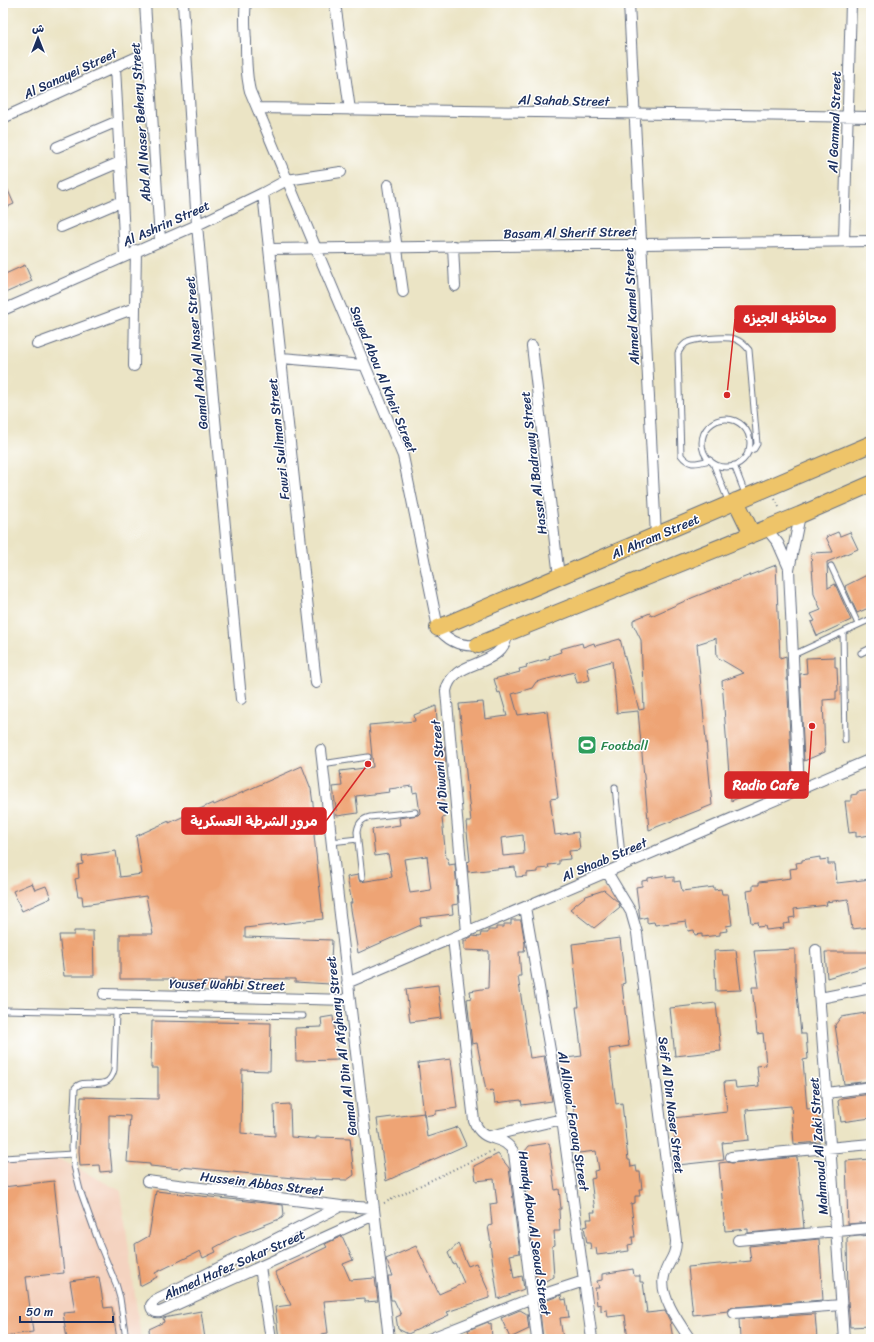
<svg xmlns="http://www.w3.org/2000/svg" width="874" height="1342" viewBox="0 0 874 1342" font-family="Sriracha,'Playpen Sans Arabic',sans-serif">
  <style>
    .built { fill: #f4d3c0 }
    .building { fill: #eea475; fill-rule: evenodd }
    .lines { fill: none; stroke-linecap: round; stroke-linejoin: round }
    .lane-casing { stroke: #646e82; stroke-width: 7 }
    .street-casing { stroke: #646e82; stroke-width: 12 }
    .primary-casing { stroke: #646e82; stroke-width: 18 }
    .path { stroke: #646e82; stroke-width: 2; stroke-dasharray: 1 3; stroke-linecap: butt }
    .lane { stroke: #fff; stroke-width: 5 }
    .street { stroke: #fff; stroke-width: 10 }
    .primary { stroke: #eec469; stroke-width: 16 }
    .labels { text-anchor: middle; stroke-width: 3; stroke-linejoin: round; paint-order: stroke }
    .street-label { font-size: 13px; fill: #1b2f5e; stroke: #fff }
    .leisure-label { font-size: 13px; fill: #27864d; stroke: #fff; text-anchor: start }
    .leader { fill: none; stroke: #d62828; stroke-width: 1.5 }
    .callout-dot { fill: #d62828; stroke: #fff; stroke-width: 1.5 }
    .callout { fill: #d62828; stroke: #d62828; stroke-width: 1.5 }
    .callout-label { font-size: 14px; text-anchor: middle; font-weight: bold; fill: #fff }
  </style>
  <rect width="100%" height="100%" fill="#fff"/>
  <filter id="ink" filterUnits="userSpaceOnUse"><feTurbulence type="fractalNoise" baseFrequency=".025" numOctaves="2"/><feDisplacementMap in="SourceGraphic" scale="8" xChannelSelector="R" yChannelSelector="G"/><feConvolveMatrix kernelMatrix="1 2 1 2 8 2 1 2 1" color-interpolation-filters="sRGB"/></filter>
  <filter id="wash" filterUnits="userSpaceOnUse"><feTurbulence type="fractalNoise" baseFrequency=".012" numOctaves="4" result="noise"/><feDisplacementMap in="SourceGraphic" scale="16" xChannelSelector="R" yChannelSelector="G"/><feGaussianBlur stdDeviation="0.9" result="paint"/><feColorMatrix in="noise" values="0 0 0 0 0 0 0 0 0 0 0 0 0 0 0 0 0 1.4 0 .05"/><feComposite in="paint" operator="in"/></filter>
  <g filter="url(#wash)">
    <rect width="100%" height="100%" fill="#ebe4c5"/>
    <path class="built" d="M54,1156L121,1191L141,1339H3V1162Z"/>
    <g id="blocks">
      <path class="building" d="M3,179L14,204L3,209Z
        M25,265L32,281L3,294V275Z
        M838,532L840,536L850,532L858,549L827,562L828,588L835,584L851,620L817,636L811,622L815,621L811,614L821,610L814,594L811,553L833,552L826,537Z
        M776,565L780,658L786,656L792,776L731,801L722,681L744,673L717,657L716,638L697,644L712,805L649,830L638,711L617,713L612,661L587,668L590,680L577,683L574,672L536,682L532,688L512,694L518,715L547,711L558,798L550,799L555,835L578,832L580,850L569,851L570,859L559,860V864L548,865L549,868L538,869V872L527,873V876L516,877L515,867L468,872L467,862L470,861L466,822H471L459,704L483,702L485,719L507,716L500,692L498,693L494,679L520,672L519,669L527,667L526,665L550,658L549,656L561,652L560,649L582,643L583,647L594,643L595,646L620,639L639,710L644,709L641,640L633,624V620L650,613L651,616L694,597ZM523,835L524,854L503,856L501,838Z
        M871,573V607L857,613L845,586Z
        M835,657V667H837L838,691H836V699L823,700L825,752L804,761L800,674L807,673L806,658Z
        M436,706L439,747L444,746L446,762L437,764L442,799H444L446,817L442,818L446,858H448L449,865L455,864L458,904L452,905L453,914L420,918L421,925L358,953L350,903H352L347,877L358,875L360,882L392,877L388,854L375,856L372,829L400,825L399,818L418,815L420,813L417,792L413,793L412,786L389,789L390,792L356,796L358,813L337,816L333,787L342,786L340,771L373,767L369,725L415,721L414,715ZM427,856L431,890L410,893L404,859Z
        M302,766L311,789L317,834L314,835L323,919L245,928V937L332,940L330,984L295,982V979L225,978V982L174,981V979H120V934H153L146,896L83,905L82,896H78L75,879L79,878L78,865L83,864L82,856L116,851L120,877L142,874L136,836L169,821V823L213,803L214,805Z
        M871,790V835L856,837V832L849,833L845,801H851V795L857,794V792Z
        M820,857V860L828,859V864H835L837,883L871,879V927L852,929L848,899L826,902L827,905L794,909L795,917L789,918L790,923L783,924L784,928L766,930L765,926L758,927L757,922L751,923L747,891L753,890V885H759V882L791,878L790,869L797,868L796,863L802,862V860Z
        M666,875V878L674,877V882L680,881L682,891L714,887V890L721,889L722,894H728L732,925L726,926L727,931L720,932V935L702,937V934L695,935L694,930L688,931L686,921L655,925L654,922L647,923V917L640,919L636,887L642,886V881L648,880V878Z
        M32,883L35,890L46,886L51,898L22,911L13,891Z
        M604,890L618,902L620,907L594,928L570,909L586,896Z
        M511,920H521L525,944L524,952H519L521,976H518L530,1058L544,1056L552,1101L522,1105L521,1100L495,1103L493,1090L486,1091L477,1043L472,1044L467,999L471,998L470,991L488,988L489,951L464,950V941H467V939L473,936L480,937L481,933H488V930H496V927H504V924H511Z
        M74,931H93L94,976H64L59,935H74Z
        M620,938L625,983L622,984L629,1046L609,1049L616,1104L622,1103L628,1160H630L631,1167L636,1166L637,1172H640L642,1189H639L640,1196H635V1203L631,1204L635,1237H632L633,1244L628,1245L629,1251L597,1255L596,1248L591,1249L590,1243H587L584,1227L588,1226L587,1219H592L591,1212H595L591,1179L595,1178L594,1171L599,1170L596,1151L579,1153L573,1103L567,1104V1098L565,1099L558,1059L582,1056L576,1007H579L572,944Z
        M795,949V975L801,1034H806L808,1059L803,1060L807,1109L818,1108L820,1142L794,1144L791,1106L746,1110L749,1140L722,1143L724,1160L678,1165L673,1118L727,1112L724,1082L735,1081L736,1088L759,1086L757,1066L766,1065L763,1033L757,1034L752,987H759L754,951Z
        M736,950L741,990L716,991L714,951Z
        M825,952H871V965L827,978Z
        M438,985L442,1018L410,1022L406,989Z
        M716,1003L721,1051L675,1056L670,1008Z
        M871,1012V1081L844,1084L835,1025L841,1017Z
        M333,1016L338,1060L296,1061L295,1028L322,1027L321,1018Z
        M152,1021L271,1023L270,1071L242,1070L241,1133L275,1136L274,1105L290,1104L291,1137L316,1139V1137L350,1138L354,1175L347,1180L303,1179L181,1167V1169L150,1166V1164L127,1162L130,1116L109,1115V1150H110L112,1171L100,1172L99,1165L80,1166L79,1151L81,1097L158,1099V1068H151Z
        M451,1059L457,1108L436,1111V1114L424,1116L418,1063Z
        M871,1094V1118L841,1122L838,1101L842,1098Z
        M424,1113L427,1137L458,1127L466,1145L386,1181L377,1119Z
        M549,1143L551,1153H550L555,1190L559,1189L561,1209H559L560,1231H554L555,1245L552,1246L554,1277L543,1282L536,1276L525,1188L528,1192L522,1155L529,1146Z
        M498,1154L509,1168L520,1253L510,1255L514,1278L522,1276L524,1289L498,1299L490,1244H491L488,1226L492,1225L490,1204L497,1203L494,1179L476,1181L474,1166Z
        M797,1157L804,1228L748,1233V1229L725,1231L719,1163L727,1162L732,1163Z
        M871,1159V1222L848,1224L846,1161Z
        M54,1181L64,1273L26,1277L33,1332L3,1336V1187Z
        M156,1191L283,1205L284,1215L282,1218L234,1237L214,1248L216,1252L203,1258L200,1251L155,1273L157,1277L140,1286L135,1244L149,1236Z
        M871,1235V1326L850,1327L848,1300L847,1238H849V1237Z
        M342,1236L353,1260L343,1264L350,1280L375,1278L378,1301L365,1302V1298L324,1301L328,1333L321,1334L322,1339H279L275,1307L291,1305L275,1272L327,1247L325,1244Z
        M819,1239L823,1300L734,1307L730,1308L728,1311L693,1315L688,1267L751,1261L749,1246Z
        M458,1244L468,1266L476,1263L489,1292V1298L447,1312L449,1315L408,1334L398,1329L396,1317L401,1315L394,1300H391L388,1276H393L386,1259L416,1246L439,1294L464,1283L455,1263L453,1264L448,1253Z
        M633,1269L634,1276H640V1282H643L647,1313L665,1311L670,1321L673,1339H628L625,1315L608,1317L607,1310L601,1311V1304L597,1305L595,1288H599L597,1281L602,1280V1274Z
        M99,1277L104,1308L112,1307L117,1339H67L63,1313L75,1312L70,1281Z
        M561,1295L562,1300L566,1299L569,1317L560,1318L563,1339H543L539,1303Z
        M520,1310L527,1314L529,1329L510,1338L501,1318Z
        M201,1311L205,1339H150L149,1329L164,1322L163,1318Z
        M815,1314L817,1339H740L739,1319Z
        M488,1322L489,1324L491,1323L492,1339H472L468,1330Z"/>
    </g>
  </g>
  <g filter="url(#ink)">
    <use href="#blocks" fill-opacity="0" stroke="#646e82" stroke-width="1"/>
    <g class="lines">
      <g class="lane-casing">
        <path id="lane" d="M702 443a24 24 0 1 1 48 0a24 24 0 1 1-48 0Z
          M710,460C697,463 690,467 681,455L678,353C680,349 682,346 686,343C693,339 726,336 735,339C741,341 745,345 749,350L757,444L754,449L748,451
          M713,463L729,503
          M734,465L746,496
          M831,566L858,624
          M843,632L845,740
          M861,653L871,648
          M793,655L871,619
          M322,764L368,757
          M615,787L623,865
          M331,842L358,839
          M362,878L357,832C358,824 361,819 370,817L415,812
          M3,1010L303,1016
          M116,1012L114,1070C108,1095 85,1075 75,1088L72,1147L74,1166L80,1190L99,1243L116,1284L120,1298L126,1339
          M3,1158L73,1154"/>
      </g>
      <g class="street-casing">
        <path id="street" d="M145,3L160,240
          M183,3L197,225L241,699
          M246,3C244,15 245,28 246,41C246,58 246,75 250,91L403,456L438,628C448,641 461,647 478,645
          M335,3L350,110
          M629,3L656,536
          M115,67L125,255
          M257,108L871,117
          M3,118L148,52
          M57,147L118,121
          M388,185L403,292
          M62,187L120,162
          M263,193L316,683
          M61,227L122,201
          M844,241L851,3
          M453,246L455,286
          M270,249L871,241
          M3,310L197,225L263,193L287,180L341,172
          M37,344L135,308
          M532,346L559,577
          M282,358L363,365
          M134,366L136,250
          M766,528L778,543L789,568
          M321,750L389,1339
          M799,790L789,570L800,515
          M607,872L631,912L637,933L676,1241C676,1258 667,1262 664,1276C659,1296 679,1323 690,1339
          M525,907L562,1119L592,1339
          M467,932L446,691C453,656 503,671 508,632
          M453,938L474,1121C484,1146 503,1132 514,1153L537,1339
          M816,950L844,1339
          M347,983L871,759
          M104,994L349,1000
          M820,998L871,988
          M827,1093L871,1087
          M490,1136L562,1119
          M731,1157L871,1144
          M147,1181L341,1206L374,1208
          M341,1206L155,1300L151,1305C151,1310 155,1313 160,1312L374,1215
          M738,1240L871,1228
          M260,1267L271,1339
          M734,1313L842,1305
          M429,1339L532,1298L584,1281"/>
      </g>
      <g class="primary-casing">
        <path id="primary" d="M736,501L752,534
          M438,628L871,444
          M478,645L800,515L871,484"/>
      </g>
      <path class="path" d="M775,499L780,509
        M384,1203L494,1150"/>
      <use href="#lane" class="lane"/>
      <use href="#street" class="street"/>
      <use href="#primary" class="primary"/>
    </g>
  </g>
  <defs>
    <g id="stadium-square" transform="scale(1)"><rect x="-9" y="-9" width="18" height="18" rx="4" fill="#2e9e5b" stroke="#fff"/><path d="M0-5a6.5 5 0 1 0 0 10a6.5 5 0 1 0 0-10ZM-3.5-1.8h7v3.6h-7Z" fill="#fff"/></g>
  </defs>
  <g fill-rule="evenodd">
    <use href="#stadium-square" x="587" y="745"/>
  </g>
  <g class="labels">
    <g class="street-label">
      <text transform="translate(70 73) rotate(-25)" y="5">Al Sanayei Street</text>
      <text transform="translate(564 100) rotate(1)" y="5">Al Sahab Street</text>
      <text transform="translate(140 122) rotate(-94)" y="5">Abd Al Naser Behery Street</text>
      <text transform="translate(834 122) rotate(-88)" y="5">Al Gammal Street</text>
      <text transform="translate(166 223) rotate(-24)" y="5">Al Ashrin Street</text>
      <text transform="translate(570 232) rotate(-1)" y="5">Basam Al Sherif Street</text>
      <text transform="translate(631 306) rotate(-93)" y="5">Ahmed Kamel Street</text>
      <text transform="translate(196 353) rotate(-95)" y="5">Gamal Abd Al Naser Street</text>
      <text transform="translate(384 379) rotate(68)" y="5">Sayed Abou Al Kheir Street</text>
      <text transform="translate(278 439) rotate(-96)" y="5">Fawzi Suliman Street</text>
      <text transform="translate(533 463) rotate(-97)" y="5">Hassn Al Badrawy Street</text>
      <text transform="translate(655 536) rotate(-23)" y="5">Al Ahram Street</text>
      <text transform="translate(439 767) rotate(-95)" y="5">Al Diwani Street</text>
      <text transform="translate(604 859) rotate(-23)" y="5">Al Shaab Street</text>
      <text transform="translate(227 984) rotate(1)" y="5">Yousef Wahbi Street</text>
      <text transform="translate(341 1046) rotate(-97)" y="5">Gamal Al Din Al Afghany Street</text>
      <text transform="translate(672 1105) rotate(83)" y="5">Seif Al Din Naser Street</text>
      <text transform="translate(574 1121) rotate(81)" y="5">Al Allowa' Farouq Street</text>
      <text transform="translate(818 1146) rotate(-94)" y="5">Mahmoud Al Zaki Street</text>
      <text transform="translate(262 1183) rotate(7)" y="5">Hussein Abbas Street</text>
      <text transform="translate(535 1233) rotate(82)" y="5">Hamdy Abou Al Seoud Street</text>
      <text transform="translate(234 1264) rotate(-24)" y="5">Ahmed Hafez Sokar Street</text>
    </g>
    <g class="leisure-label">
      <text x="601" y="750">Football</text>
    </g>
  </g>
  <path class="leader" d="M727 395L735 319M812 726L808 785M368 764L326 821"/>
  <g class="callout-dot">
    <circle cx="727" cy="395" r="4"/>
    <circle cx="812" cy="726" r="4"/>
    <circle cx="368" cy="764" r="4"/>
  </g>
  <g class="callout">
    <rect x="735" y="306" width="100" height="26" rx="4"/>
    <rect x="725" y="772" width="83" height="26" rx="4"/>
    <rect x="182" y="808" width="144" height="26" rx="4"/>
  </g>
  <g class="callout-label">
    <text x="785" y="323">محافظه الجيزه</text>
    <text x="766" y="790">Radio Cafe</text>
    <text x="254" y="826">مرور الشرطة العسكرية</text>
  </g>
  <rect width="874" height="1342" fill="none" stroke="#fff" stroke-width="16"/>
  <g transform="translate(38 38)" stroke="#ffffff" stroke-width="3" paint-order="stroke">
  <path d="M0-3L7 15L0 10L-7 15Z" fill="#1b2f5e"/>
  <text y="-6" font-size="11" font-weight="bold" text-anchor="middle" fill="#1b2f5e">ش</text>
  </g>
  <path d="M20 1316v6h93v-6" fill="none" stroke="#1b2f5e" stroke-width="2"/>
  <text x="26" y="1316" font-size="12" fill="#1b2f5e" stroke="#ffffff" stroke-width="3" paint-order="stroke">50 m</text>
</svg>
